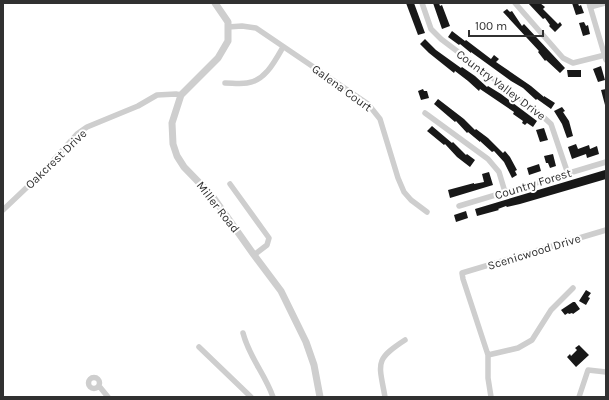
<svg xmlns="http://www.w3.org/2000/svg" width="609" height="400" viewBox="0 0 609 400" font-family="Karla,sans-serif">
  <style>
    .building { fill: #181818 }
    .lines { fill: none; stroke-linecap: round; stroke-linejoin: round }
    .minor { stroke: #cecece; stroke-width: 5.5 }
    .tertiary { stroke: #cecece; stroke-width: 7 }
    .labels { text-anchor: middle; stroke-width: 4; stroke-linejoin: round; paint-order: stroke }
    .street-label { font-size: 12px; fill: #313131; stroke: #fff }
  </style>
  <rect width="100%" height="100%" fill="#fff"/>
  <path class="building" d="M406,3H414L425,33L418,35Z
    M433,3H439L440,6L442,5L450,26L442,29Z
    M528,3H540L545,7L543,9L558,24L560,22L562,25L555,32L549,26L550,25L545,18L543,19Z
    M572,3H578L579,6L581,5L584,13L576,15Z
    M507,9L510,12L512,11L522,26L524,24L565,68L560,73L546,60L545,61L538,52L539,51L503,12Z
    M584,22L586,26L588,25L590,34L583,36L579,23Z
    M452,31L465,41L466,40L491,59L494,55L499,59L496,62L531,86L544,97V96L555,103L551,109L537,99L536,100L523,88L511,81L471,52V53L460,44L459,45L448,37Z
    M425,39L436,50L461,68L462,67L475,76L487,87L488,86L501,94L537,121L533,127L527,123L525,125L522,123L523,121L513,114L514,112L480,89L479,91L468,81L455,71L454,73L429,53L420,44Z
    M601,66L605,80L598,82L593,69Z
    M567,70H581V77H568Z
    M423,89L424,91H427L429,98L421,100L418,91Z
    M606,89V104L605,105L601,90Z
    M438,99L464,119L475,130L476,129L488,138L503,153L505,151L510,157L517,170L515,171L517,175L512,178L504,162L494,151L492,152L480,141V142L468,132L467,133L456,121L455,122L434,104Z
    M562,107L565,111L563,112L569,121L573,136L567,138L562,124L554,111Z
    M432,126L452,143L453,142L466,155L467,154L475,160L470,167L457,157L445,144L444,145L427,131Z
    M544,128L548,140L540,142L536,130Z
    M576,144L578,149L589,145L590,149L597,146L599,154L587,158L586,154L572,159L568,147Z
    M553,154L556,166L550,168L548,163H546L544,156Z
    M539,164L541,171L529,175L527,168Z
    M605,170L606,179L520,204L507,207L506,206L498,209L499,210L477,216L475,209Z
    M489,172L493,185L450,198L448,190L474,183V184L484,182L482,174Z
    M466,211L468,218L456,222L454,215Z
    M586,290L591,293L588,297L590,298L586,305L579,301Z
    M573,302H575L580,309L573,314L572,313L569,314L568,313L565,315L561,310Z
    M579,345L589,355L576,367L567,357L570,354L571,356L577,350L575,348Z"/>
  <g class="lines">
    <path class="minor" d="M422,3L431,29L441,39L539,113L551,124L568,174
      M515,3L563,58L573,63L605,55
      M589,3L606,60
      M590,7L605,3
      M228,27L242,26L256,28L368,104L380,119L398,178L404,192L411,200L427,212
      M225,83C232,83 240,84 247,83C265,81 275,61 283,47
      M425,113L488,159L499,172L505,192
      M230,184L269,238L267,245L254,255
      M459,206L606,162
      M3,210L42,173L77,134L87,127L138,106L157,95L176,94L181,95
      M243,333C249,357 265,374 273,397
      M199,347L251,397
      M488,355L518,348L532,340L551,310L573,288
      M88.5 383a5.5 5.5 0 1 1 11 0a5.5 5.5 0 1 1-11 0Z
      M99,386L108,397
      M385,397C379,363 374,360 405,340
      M491,397L488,378V355L463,279L462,273L606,230
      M579,397L588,370L606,372"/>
    <path class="tertiary" d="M215,3L228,22V41L218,58L181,95L172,123L173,144L177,156L184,167L213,197L254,255L281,291L306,342L314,365L320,397"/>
  </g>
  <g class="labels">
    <g class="street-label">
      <text transform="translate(501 85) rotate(37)" y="4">Country Valley Drive</text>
      <text transform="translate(342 88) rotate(36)" y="4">Galena Court</text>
      <text transform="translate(56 159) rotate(-44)" y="4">Oakcrest Drive</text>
      <text transform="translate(533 184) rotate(-17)" y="4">Country Forest</text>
      <text transform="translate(218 207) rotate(52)" y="4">Miller Road</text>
      <text transform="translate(534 252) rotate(-17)" y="4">Scenicwood Drive</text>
    </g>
  </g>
  <rect width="609" height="400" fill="none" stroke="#313131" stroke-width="8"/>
  <path d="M469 30v6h74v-6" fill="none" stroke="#313131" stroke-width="2"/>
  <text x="475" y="30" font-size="12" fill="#313131" stroke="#ffffff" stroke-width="3" paint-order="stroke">100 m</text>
</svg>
